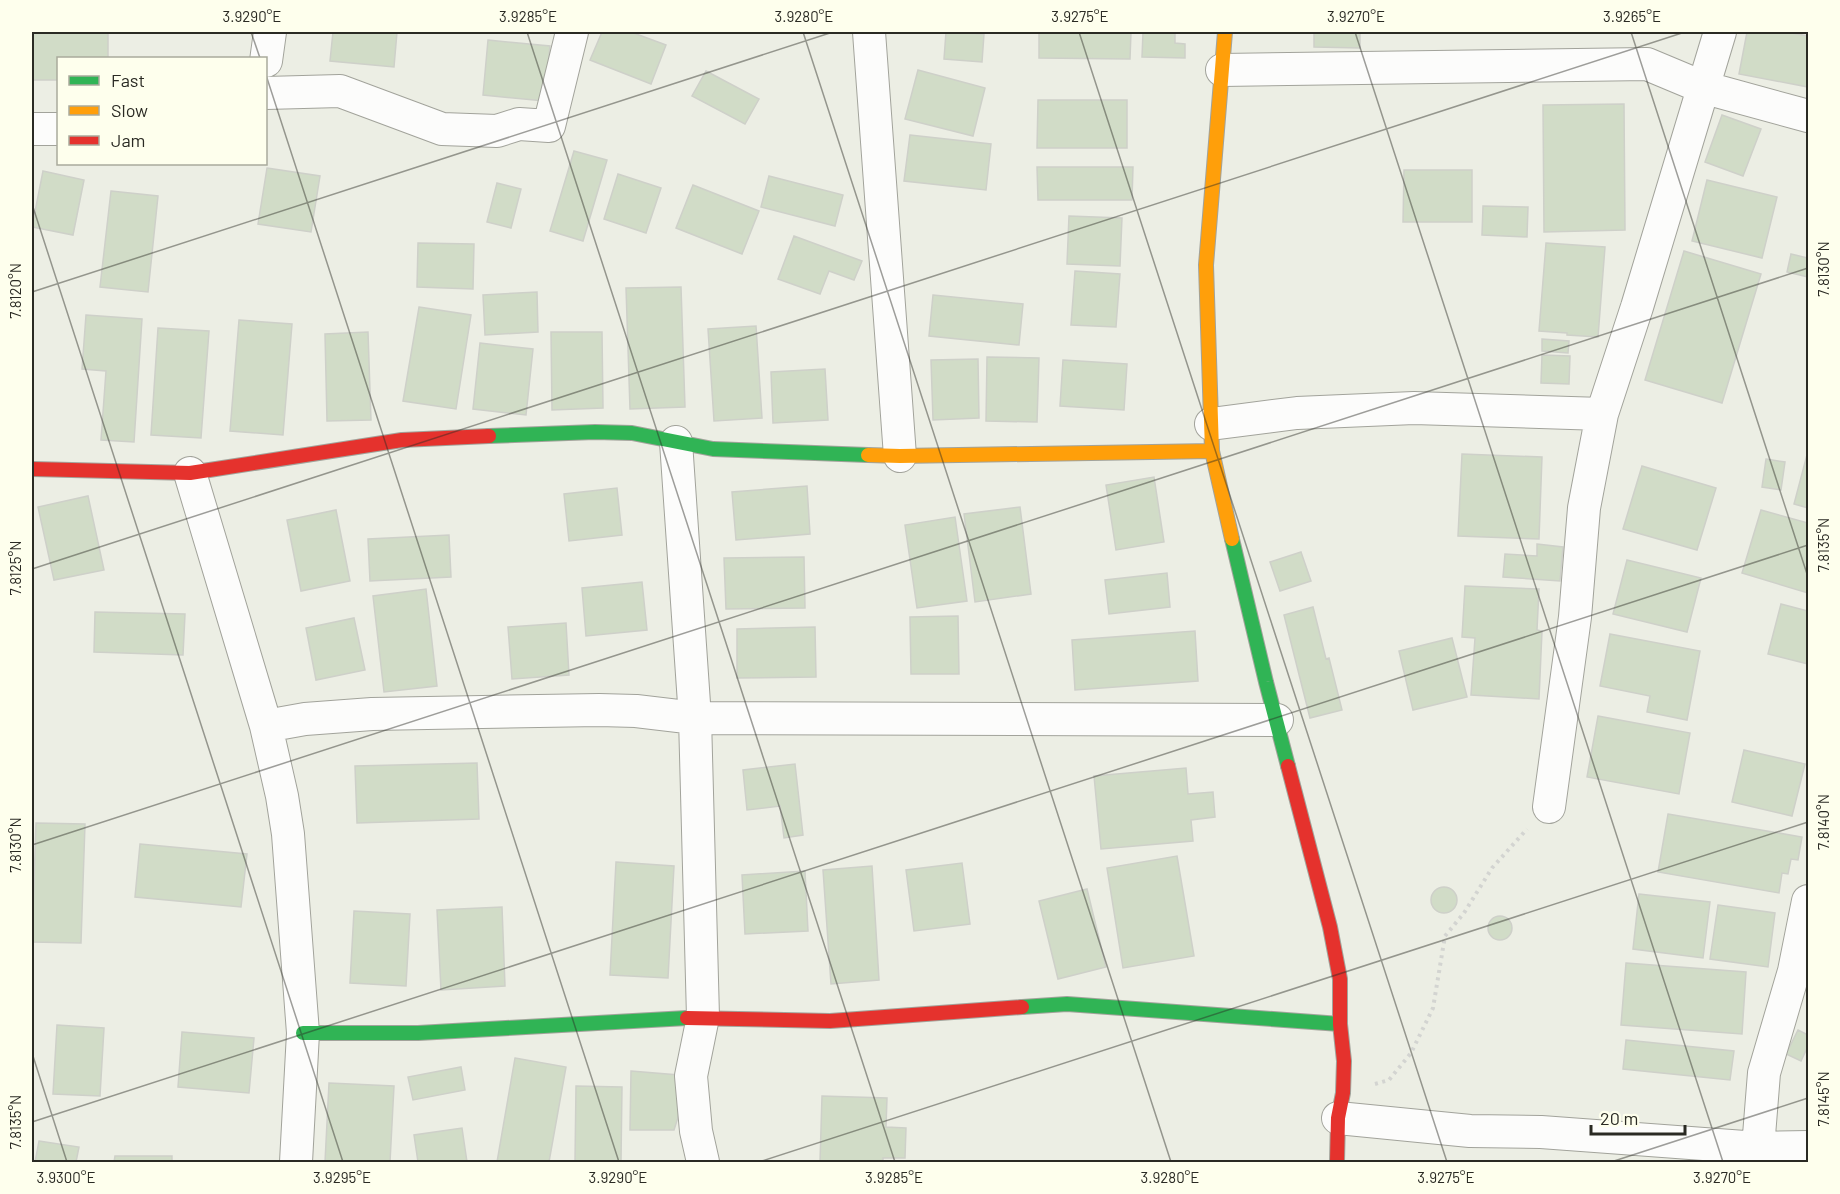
<svg xmlns="http://www.w3.org/2000/svg" width="1840" height="1194" viewBox="0 0 1840 1194" font-family="Barlow,sans-serif">
  <style>
    .building { fill: #d1dcc7; stroke: #ced0c9; stroke-width: 1.5 }
    .lines { fill: none; stroke-linecap: round; stroke-linejoin: round }
    .street-casing { stroke: #a2a39b; stroke-width: 34 }
    .fast-casing { stroke: #a2a39b; stroke-width: 16 }
    .slow-casing { stroke: #a2a39b; stroke-width: 16 }
    .jam-casing { stroke: #a2a39b; stroke-width: 16 }
    .path { stroke: #d3d4d1; stroke-width: 4; stroke-dasharray: 3 4.5; stroke-linecap: butt }
    .street { stroke: #fcfcfb; stroke-width: 32 }
    .fast { stroke: #30b455; stroke-width: 14 }
    .slow { stroke: #ff9f0a; stroke-width: 14 }
    .jam { stroke: #e5322d; stroke-width: 14 }
    .ticks { fill: none; stroke: #2a2a23; stroke-width: 1.5; stroke-opacity: 0.45 }
    .neatline { fill: none; stroke: #2a2a23; stroke-width: 2 }
    .ticks-label { font-size: 15px; text-anchor: middle; fill: #2a2a23 }
  </style>
  <rect width="100%" height="100%" fill="#eceee4"/>
  <path class="building" d="M32,32H108V58H58V80H32Z
    M333,32H397L394,67L330,61Z
    M602,32H631L666,45L651,84L590,60Z
    M946,32L984,34L982,62L944,59Z
    M1039,32H1131L1130,59L1039,58Z
    M1143,32H1175V43L1185,44V58L1142,57Z
    M1314,32H1360V48L1314,47Z
    M1747,32H1786L1808,36V87L1739,74Z
    M488,40L550,46L544,101L483,95Z
    M918,70L985,88L973,136L905,119Z
    M706,71L759,99L745,124L692,96Z
    M1038,100H1127V148H1037Z
    M1624,104L1625,230L1544,232L1543,105Z
    M1722,115L1761,129L1743,176L1705,162Z
    M910,135L991,144L986,190L904,181Z
    M574,151L607,160L583,241L550,231Z
    M1037,167H1133L1132,200H1038Z
    M267,168L320,176L311,232L258,224Z
    M1404,170H1472V222H1403Z
    M43,171L84,180L73,235L32,227Z
    M618,174L661,188L646,233L604,219Z
    M769,176L843,195L835,226L761,207Z
    M1707,180L1777,197L1762,258L1692,241Z
    M497,183L521,189L511,228L487,222Z
    M693,185L759,211L742,254L676,228Z
    M111,191L158,196L148,292L100,287Z
    M1483,206L1528,207L1527,237L1482,235Z
    M1069,216L1122,218L1120,266L1067,264Z
    M794,236L862,261L854,280L829,271L820,294L778,279Z
    M418,243L474,244L473,289L417,287Z
    M1546,243L1605,247L1598,337L1567,335V333L1539,331Z
    M1684,251L1761,274L1722,403L1645,380Z
    M1791,254L1808,258V277L1787,272Z
    M1075,271L1120,274L1116,327L1071,325Z
    M681,287L685,407L630,409L626,288Z
    M537,292L538,332L485,335L483,295Z
    M933,295L1023,304L1019,345L929,336Z
    M419,307L471,315L456,409L403,401Z
    M86,315L142,319L134,442L101,440L106,371L82,369Z
    M239,320L292,324L283,435L230,431Z
    M756,326L762,418L714,421L708,329Z
    M158,328L209,331L201,438L151,435Z
    M368,332L371,420L327,421L325,334Z
    M551,332H602L603,408L552,410Z
    M1542,339L1569,341L1568,353L1542,351Z
    M480,343L533,349L526,415L473,409Z
    M1542,355L1570,356L1569,384L1541,383Z
    M987,357L1039,358L1037,422L986,421Z
    M978,359L979,418L933,420L931,360Z
    M1063,360L1127,364L1124,410L1060,406Z
    M825,369L828,420L773,423L771,372Z
    M1808,451V508L1794,504Z
    M1462,454L1542,457L1539,539L1458,536Z
    M1766,459L1785,462L1781,490L1762,487Z
    M1642,466L1716,488L1697,550L1623,529Z
    M1154,477L1164,542L1116,550L1106,485Z
    M807,486L810,534L736,540L732,492Z
    M617,488L622,535L569,541L564,494Z
    M88,496L104,570L54,580L38,507Z
    M1020,507L1031,594L975,602L964,514Z
    M336,510L350,581L301,591L287,520Z
    M1761,510L1808,523V593L1742,573Z
    M955,517L967,601L917,608L905,525Z
    M449,535L451,577L370,581L368,539Z
    M1537,544L1563,547L1560,581L1503,577L1505,554L1537,556Z
    M1301,552L1311,581L1280,591L1270,562Z
    M804,557L805,608L726,609L724,558Z
    M1627,560L1701,578L1687,632L1613,614Z
    M1167,573L1170,607L1109,614L1105,580Z
    M642,582L647,630L586,636L582,588Z
    M1465,586L1539,589L1537,630L1542,631L1539,699L1471,695L1475,638L1462,637Z
    M426,589L437,686L384,692L373,596Z
    M1781,604L1808,611V664L1768,654Z
    M1313,607L1326,659L1329,658L1342,710L1310,718L1284,615Z
    M95,612L185,614L183,655L94,652Z
    M958,616L959,674H911L910,617Z
    M354,618L365,670L316,680L306,628Z
    M566,623L569,675L512,679L508,627Z
    M815,627L816,677L737,678V629Z
    M1195,631L1198,681L1075,690L1072,640Z
    M1610,634L1700,651L1687,720L1647,712L1650,696L1600,686Z
    M1452,638L1467,697L1413,710L1399,651Z
    M1598,716L1690,733L1679,794L1587,777Z
    M1744,750L1805,764L1792,816L1732,802Z
    M477,763L479,819L357,823L355,766Z
    M795,764L803,835L784,838L780,806L747,810L743,770Z
    M1186,768L1188,794L1213,792L1215,817L1191,820L1193,841L1101,849L1094,776Z
    M1668,814L1802,837L1798,860L1791,859L1788,874L1782,873L1779,893L1658,872Z
    M36,823L85,824L81,943L32,942Z
    M140,844L247,854L241,907L135,897Z
    M1177,856L1194,956L1123,968L1107,868Z
    M616,862L674,866L668,978L610,975Z
    M962,863L970,924L914,931L906,870Z
    M872,866L879,980L831,984L823,870Z
    M805,871L808,931L745,934L742,875Z
    M1431 900a13 13 0 1 1 26 0a13 13 0 1 1-26 0Z
    M1087,889L1106,967L1058,979L1039,901Z
    M1639,894L1710,902L1703,958L1633,949Z
    M1718,905L1775,913L1768,967L1710,959Z
    M502,907L505,986L441,990L437,910Z
    M354,911L410,914L406,986L350,983Z
    M1488 928a12 12 0 1 1 24 0a12 12 0 1 1-24 0Z
    M1626,963L1746,972L1742,1034L1621,1025Z
    M57,1025L104,1028L100,1096L53,1094Z
    M1798,1030L1808,1035V1046L1801,1061L1786,1054Z
    M182,1032L254,1038L249,1093L178,1087Z
    M1626,1040L1734,1051L1730,1080L1623,1069Z
    M515,1058L566,1067L549,1162H497Z
    M461,1067L465,1090L413,1100L408,1077Z
    M631,1071L691,1076L674,1130H630Z
    M329,1083L394,1086L390,1162H325Z
    M576,1086L622,1087L621,1162H575Z
    M822,1096L887,1098L886,1127L906,1128L905,1158H883V1162H820Z
    M462,1128L467,1162H418L414,1135Z
    M39,1141L79,1147L76,1162H35Z
    M115,1156H172V1162H114Z"/>
  <g class="lines">
    <g class="street-casing">
      <path id="street" d="M869,32L900,456
        M266,61L270,32
        M1222,70L1647,64L1702,87L1808,116
        M266,93L340,91L442,129L497,131L519,124L549,126L572,32
        M32,129H58
        M1211,424L1297,413L1414,408L1602,414
        M676,442L695,718L703,1017L691,1076L696,1131L703,1162
        M190,473L266,726L282,796L288,834L303,1033L296,1162
        M266,726L305,719L372,714L599,710L636,711L695,718L1277,720
        M1549,807L1575,617L1584,508L1602,414L1637,307L1720,32
        M1338,1118L1470,1131L1541,1132L1758,1148L1808,1147
        M1758,1148L1764,1073L1794,971L1808,901"/>
    </g>
    <g class="fast-casing">
      <path id="fast" d="M489,436L595,432L632,433L713,449L868,455
        M1232,539L1266,682L1288,766
        M1022,1007L1067,1004L1340,1024
        M303,1033H418L687,1018"/>
    </g>
    <g class="slow-casing">
      <path id="slow" d="M1225,32L1206,265L1212,451L1232,539
        M868,455L900,456L1212,451"/>
    </g>
    <g class="jam-casing">
      <path id="jam" d="M32,469L190,473L402,440L489,436
        M1288,766L1330,927L1340,979V1024L1344,1061L1343,1093L1338,1118L1337,1162
        M687,1018L830,1021L1022,1007"/>
    </g>
    <path class="path" d="M1375,1084L1389,1080L1411,1053L1433,1008L1445,936L1464,913L1492,868L1527,829"/>
    <use href="#street" class="street"/>
    <use href="#fast" class="fast"/>
    <use href="#slow" class="slow"/>
    <use href="#jam" class="jam"/>
  </g>
  <path class="ticks" d="M251,32L260,58M527,32L895,1162M803,32L1171,1162M1079,32L1447,1162M1355,32L1723,1162M1631,32L1808,577M266,75L619,1162M32,204L343,1162M32,292L833,32M32,569L1685,32M32,845L1808,268M32,1053L67,1162M32,1122L1808,545M759,1162L1808,822M1611,1162L1808,1098"/>
  <rect width="1840" height="1194" fill="none" stroke="#feffed" stroke-width="66"/>
  <rect x="57" y="57" width="210" height="108" fill="#feffed" stroke="#a9aa9c" stroke-width="1.5"/>
  <rect x="69" y="76" width="30" height="9" fill="#30b455" stroke="#a9aa9c" stroke-width="1.5"/>
  <text x="111" y="87" font-size="18" fill="#2a2a23">Fast</text>
  <rect x="69" y="106" width="30" height="9" fill="#ff9f0a" stroke="#a9aa9c" stroke-width="1.5"/>
  <text x="111" y="117" font-size="18" fill="#2a2a23">Slow</text>
  <rect x="69" y="136" width="30" height="9" fill="#e5322d" stroke="#a9aa9c" stroke-width="1.5"/>
  <text x="111" y="147" font-size="18" fill="#2a2a23">Jam</text>
  <path d="M1591 1125v9h94v-9" fill="none" stroke="#2a2a23" stroke-width="3"/>
  <text x="1600" y="1125" font-size="18" fill="#2a2a23" stroke="#feffed" stroke-width="4.5" paint-order="stroke">20 m</text>
  <rect x="33" y="33" width="1774" height="1128" class="neatline"/>
  <g class="ticks-label">
    <text x="252" y="22">3.9290°E</text>
    <text x="528" y="22">3.9285°E</text>
    <text x="804" y="22">3.9280°E</text>
    <text x="1080" y="22">3.9275°E</text>
    <text x="1356" y="22">3.9270°E</text>
    <text x="1632" y="22">3.9265°E</text>
    <text transform="translate(1824 269) rotate(-90)" y="5">7.8130°N</text>
    <text transform="translate(16 291) rotate(-90)" y="5">7.8120°N</text>
    <text transform="translate(1824 545) rotate(-90)" y="5">7.8135°N</text>
    <text transform="translate(16 568) rotate(-90)" y="5">7.8125°N</text>
    <text transform="translate(1824 822) rotate(-90)" y="5">7.8140°N</text>
    <text transform="translate(16 845) rotate(-90)" y="5">7.8130°N</text>
    <text transform="translate(1824 1099) rotate(-90)" y="5">7.8145°N</text>
    <text transform="translate(16 1122) rotate(-90)" y="5">7.8135°N</text>
    <text x="66" y="1183">3.9300°E</text>
    <text x="342" y="1183">3.9295°E</text>
    <text x="618" y="1183">3.9290°E</text>
    <text x="894" y="1183">3.9285°E</text>
    <text x="1170" y="1183">3.9280°E</text>
    <text x="1446" y="1183">3.9275°E</text>
    <text x="1722" y="1183">3.9270°E</text>
  </g>
</svg>
